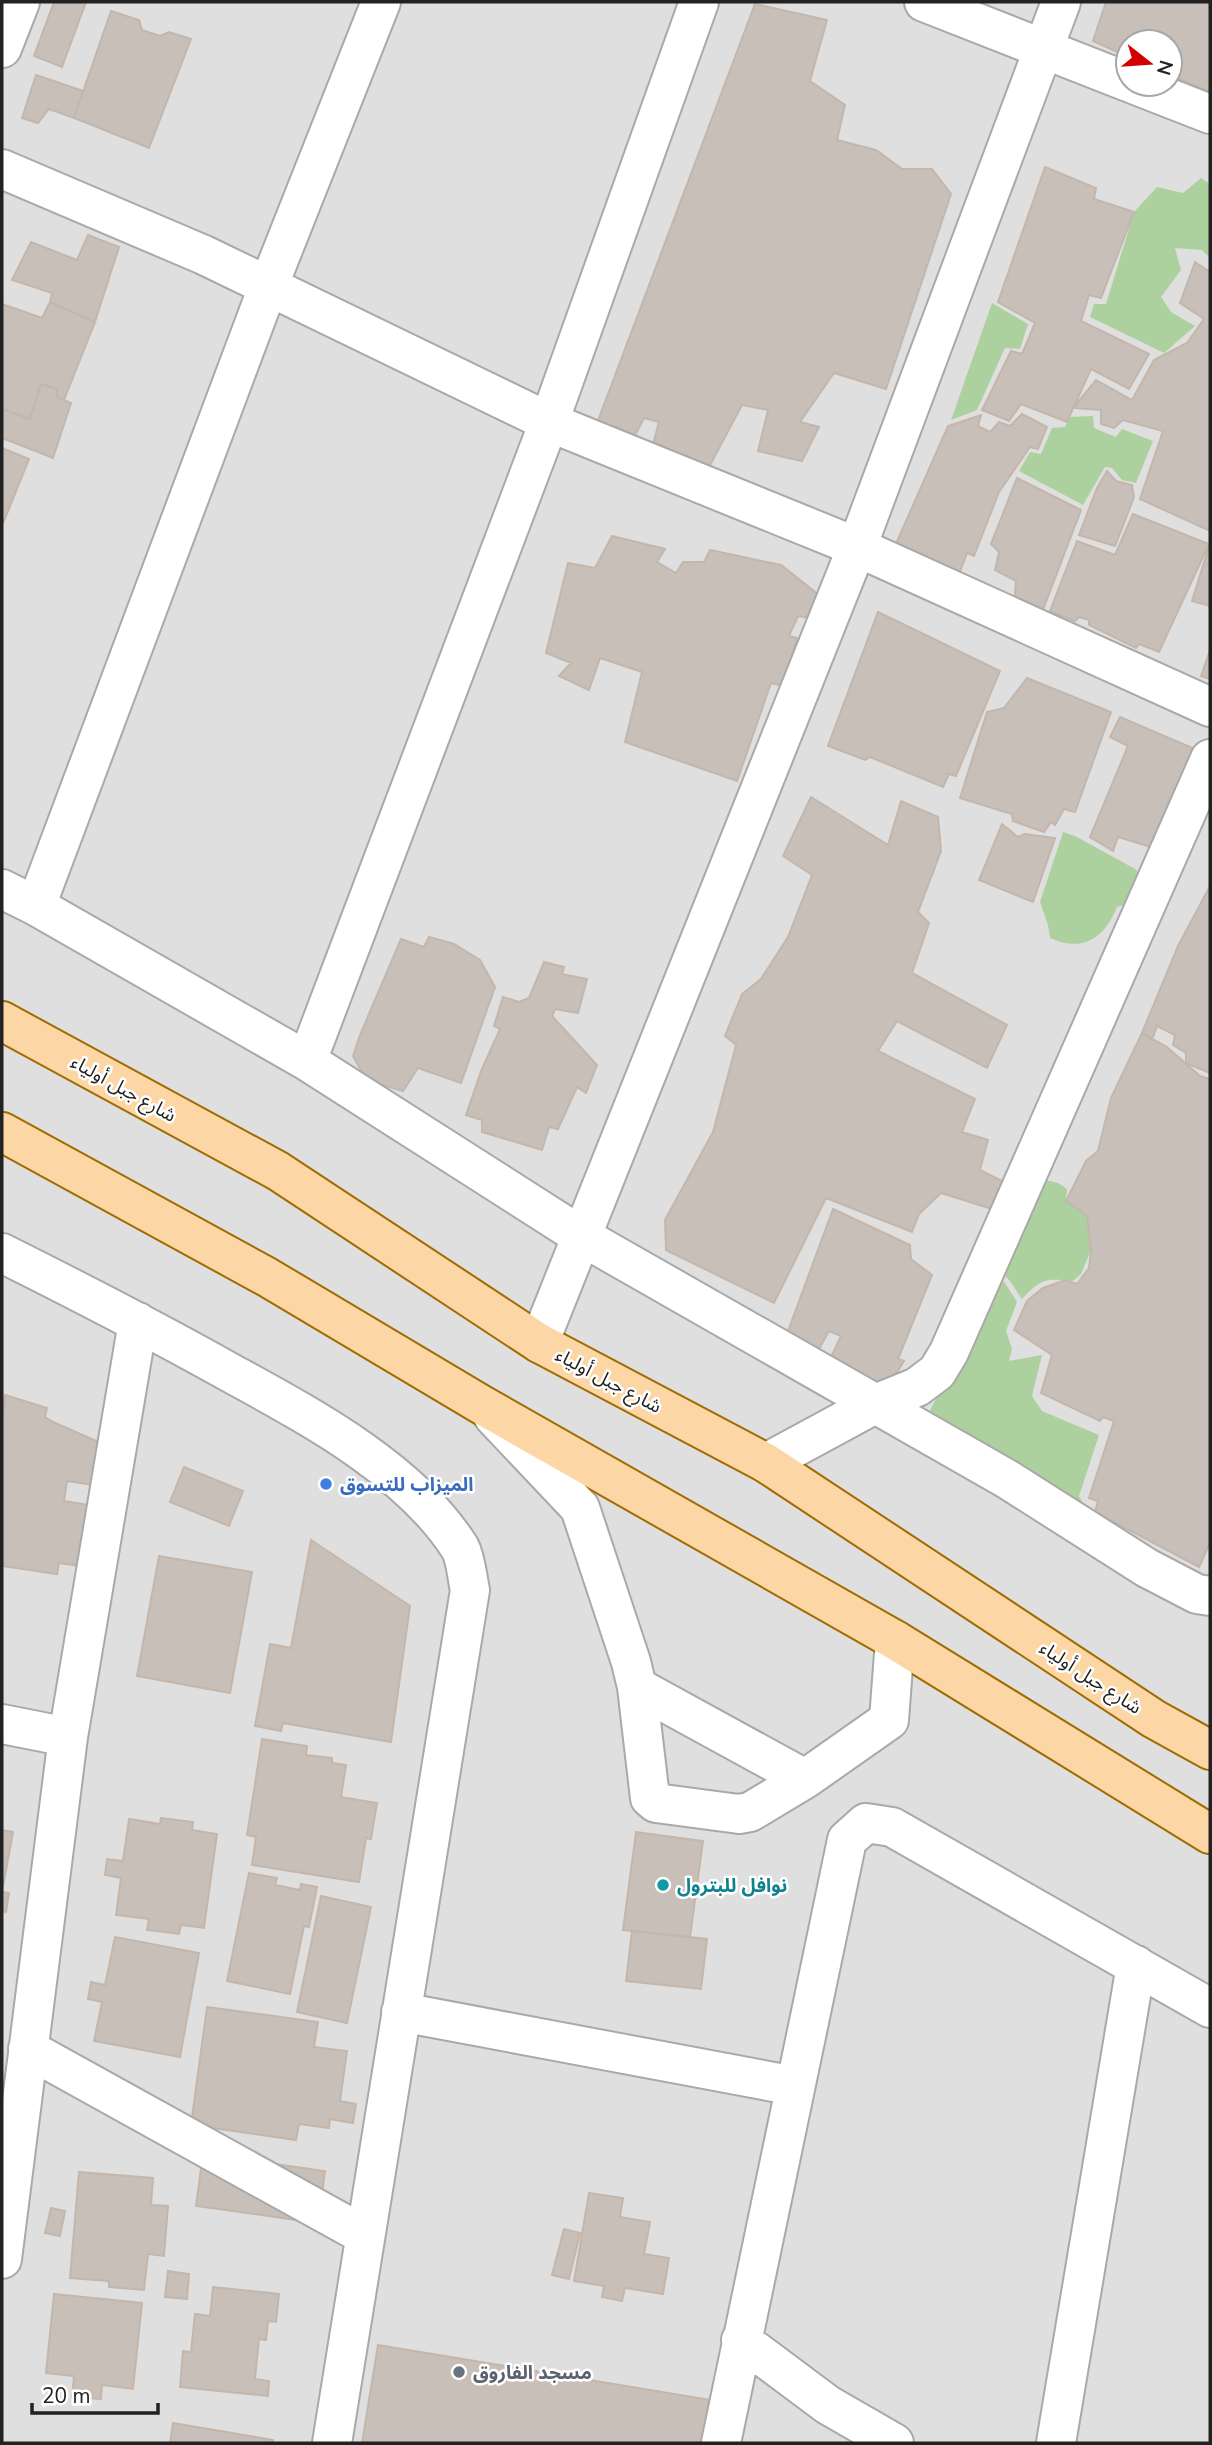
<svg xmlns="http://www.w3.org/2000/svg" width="1212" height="2445" viewBox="0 0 1212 2445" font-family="'Nunito Sans','Noto Sans Arabic',sans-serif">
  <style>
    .residential { fill: #e0dfdf; fill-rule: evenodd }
    .forest { fill: #add19e }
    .building { fill: #c7bfb8; stroke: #c4b6ab; stroke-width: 2 }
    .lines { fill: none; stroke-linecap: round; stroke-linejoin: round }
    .minor-casing { stroke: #a9a9a9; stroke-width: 42 }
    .major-casing { stroke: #a06b00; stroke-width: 42 }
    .minor { stroke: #fff; stroke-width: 38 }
    .major { stroke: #fcd6a4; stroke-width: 38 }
    .shop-dot { fill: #3f7fe0; stroke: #fff; stroke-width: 2.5 }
    .culture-dot { fill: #0f9aa8; stroke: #fff; stroke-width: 2.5 }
    .worship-dot { fill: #6b7280; stroke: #fff; stroke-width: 2.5 }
    .labels { text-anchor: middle; stroke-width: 5; stroke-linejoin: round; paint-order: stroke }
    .street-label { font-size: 19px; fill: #222; stroke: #fff }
    .shop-label { font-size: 19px; font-weight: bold; fill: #366cbe; stroke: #fff; text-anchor: start }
    .culture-label { font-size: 19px; font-weight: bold; fill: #0d838f; stroke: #fff; text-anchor: start }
    .worship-label { font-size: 19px; font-weight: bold; fill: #5b616d; stroke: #fff; text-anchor: start }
  </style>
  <rect width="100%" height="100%" fill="#f2efe9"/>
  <path class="residential" d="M2,2H1210V2443H2ZM1128,42H1170V84H1128Z"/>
  <path class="forest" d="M1201,178L1210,184V258L1202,250L1175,248L1181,270L1161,297L1171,312L1195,326L1164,353L1090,317L1094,304H1106L1134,212L1157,187L1183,193Z
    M992,303L1028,324L1020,349L1005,348L977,410L951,420Z
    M1093,416L1094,428L1116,437L1122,429L1153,441L1136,483L1122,480L1112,468L1105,467L1083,505L1019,471L1030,452L1041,454L1052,428L1065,427L1070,417Z
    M1063,832L1075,836L1137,870L1133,902L1117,907C1105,938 1082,953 1050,938L1048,925L1040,902Z
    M1045,1180L1058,1183L1067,1189L1066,1201L1087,1216L1089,1223L1091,1250L1081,1274L1073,1281C1046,1279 1043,1277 1022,1299C1014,1289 1012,1280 1001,1273Z
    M992,1273L1005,1283L1017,1302L1006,1331L1012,1349L1009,1361L1042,1355L1032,1396L1042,1411L1099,1435L1079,1496L1087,1510L925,1420L948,1376Z"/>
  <path class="building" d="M54,2H86L62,67L34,56Z
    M1106,2H1210V92L1170,75V42H1128V57L1093,41Z
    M755,4L827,20L810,81L845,105L837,140L876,150L902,169H932L951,194L886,389L834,373L800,422L819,427L802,461L758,451L768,410L742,405L708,469L652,448L659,422L644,418L631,443L596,426Z
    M111,11L139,20L142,30L160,36L169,32L191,39L149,148L74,118Z
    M36,75L83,91L74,118L49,109L38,123L22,118Z
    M1045,167L1096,188L1094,199L1134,212L1101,298L1089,295L1081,321L1149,354L1129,389L1091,369L1067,422L1021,404L1009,421L982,410L1011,351L1022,354L1035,323L998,302Z
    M88,235L119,247L95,322L50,302L52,293L12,280L31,242L77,260Z
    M1195,262L1210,272V531L1140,499L1163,431L1123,420L1114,428L1101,424V410L1073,408L1096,380L1132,400L1154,360L1187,343L1204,319L1180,303Z
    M50,302L95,322L64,400L57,397V389L41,384L30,419L2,409V304L42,318Z
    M41,384L57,389V397L71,403L53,458L2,438V409L30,419Z
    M1022,414L1047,427L1038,449L1030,447L999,492L974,556L967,553L955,585L891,555L948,426L981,415L978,426L990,432L999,422L1010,426Z
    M2,448L29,459L2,526Z
    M1107,471L1116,481L1132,485L1134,497L1115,546L1079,535L1097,488Z
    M1017,478L1081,510L1041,615L1014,605L1016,581L995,570L999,552L991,544Z
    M1133,514L1209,544L1159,652L1139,644L1136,648L1089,625V620L1079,617L1075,621L1050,611L1077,541L1115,555Z
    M612,536L665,549L657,562L676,573L683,562H704L710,550L781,565L820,596L815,619L798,616L789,636L797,638L783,686L771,683L737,781L625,742L642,672L600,658L589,690L559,676L571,663L546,653L568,563L595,568Z
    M1210,543V606L1192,601Z
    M878,612L1000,671L956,776L949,774L943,787L870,757L865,760L828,746Z
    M1210,650V679L1201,676Z
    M1027,678L1111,712L1075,812L1064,809L1055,825L1051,822L1044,832L1013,821L1012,814L960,798L987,712L1004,708Z
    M1120,717L1197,750L1154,848L1118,837L1113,851L1090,837L1128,746L1110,737Z
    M811,797L888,845L901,801L938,817L941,851L918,912L929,923L912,973L1007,1025L987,1068L897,1021L878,1051L975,1099L962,1132L988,1140L980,1170L1006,1183L992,1209L941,1193L919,1214L912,1232L826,1198L774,1303L666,1250L665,1220L713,1132L736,1045L725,1036L742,994L761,979L788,937L812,875L783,856Z
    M1002,824L1018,837L1025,834L1055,838L1033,902L979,880Z
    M1210,886V1073L1186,1063V1053L1173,1045L1175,1035L1157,1026L1152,1040L1142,1033L1178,946Z
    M429,937L454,944L480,960L495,987L461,1083L418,1068L403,1091L366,1080L353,1056L360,1035L401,939L424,947Z
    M544,962L564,967L562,974L587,979L578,1013L555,1009L552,1016L597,1065L586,1093L577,1087L558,1129L549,1127L542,1150L482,1132V1120L466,1115L481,1071L500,1029L494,1026L503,997L519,1002L529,998Z
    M1142,1033L1167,1047L1200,1076L1210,1079V1543L1199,1567L1095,1512L1098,1501L1089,1498L1114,1421L1103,1417L1100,1421L1041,1393L1052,1355L1014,1330L1027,1301L1043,1288L1065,1280L1077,1284L1089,1268L1091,1250L1087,1216L1066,1201L1086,1161L1098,1151L1111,1098Z
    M833,1209L910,1245L911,1259L932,1275L898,1359L904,1361L888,1387L826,1368L841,1336L829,1331L815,1356L784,1342Z
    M5,1395L47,1408L45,1417L53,1422L108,1446L101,1486L67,1481L64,1501L89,1505L80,1566L59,1563L57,1574L2,1566V1420Z
    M184,1467L243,1491L229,1526L170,1502Z
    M311,1540L410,1606L391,1742L283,1723L281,1731L255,1726L270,1644L291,1648Z
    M159,1556L252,1572L230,1693L137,1676Z
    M262,1739L307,1746L306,1755L332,1758V1763L346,1765L341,1797L377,1803L371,1839L366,1838L359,1882L252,1865L256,1837L247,1835Z
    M161,1818L193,1822L192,1830L217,1834L204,1928L181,1925L179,1934L147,1930L149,1919L116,1915L121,1878L105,1875L107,1859L123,1861L129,1819L160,1824Z
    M2,1830L13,1832L2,1892L9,1893L6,1912L2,1911Z
    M636,1832L703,1841L690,1937L623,1930Z
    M249,1873L277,1878L275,1885L300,1890L301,1884L317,1887L309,1927L304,1926L290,1994L227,1981Z
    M321,1896L371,1907L347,2023L297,2012Z
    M632,1931L707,1939L701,1989L626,1981Z
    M115,1937L199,1953L180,2057L94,2041L102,2002L88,1999L91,1982L105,1985Z
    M207,2007L318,2022L314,2047L347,2051L340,2101L356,2104L353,2123L330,2119L329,2128L299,2124L296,2140L191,2125Z
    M203,2154L325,2171L318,2223L196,2206Z
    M79,2172L153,2178L151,2205L168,2206L164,2256L148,2254L144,2290L109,2287V2281L70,2278Z
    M589,2193L623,2198L620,2217L650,2222L644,2254L669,2258L663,2294L625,2288L622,2301L602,2297L604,2286L574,2281Z
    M51,2208L65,2211L60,2236L45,2233Z
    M564,2229L580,2233L569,2279L552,2275Z
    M168,2271L189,2274L187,2299L165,2297Z
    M213,2287L279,2294L276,2322L268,2321L266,2340L259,2339L255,2379L269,2381L268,2396L180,2387L183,2351L191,2352L195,2314L210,2316Z
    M54,2294L142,2303L133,2389L102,2385L101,2399L72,2397L74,2376L46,2373Z
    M378,2345L711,2400L704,2443H362Z
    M173,2423L273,2440V2443H170Z"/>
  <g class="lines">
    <g class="minor-casing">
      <path id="minor" d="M699,2L549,422L307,1061L581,1236L1007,1479L1147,1568L1197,1594L1210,1596
        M924,2L1128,82
        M2,48L20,2
        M1133,84L1210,114
        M2,169L204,255L549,422L857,547L1210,707
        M2,889L36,906L307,1061
        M36,906L268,287L381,2
        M2,1253C78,1291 154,1330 229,1372C309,1416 410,1469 460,1548C466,1559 467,1577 470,1590L332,2443
        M539,1343L857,547L1061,2
        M493,1416L580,1508L631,1662L637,1687L650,1798L656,1803L739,1814L750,1812L805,1779L889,1720L895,1640
        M766,1463L875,1404L917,1387L937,1372L949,1352L1210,759
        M637,1687L805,1779
        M2,1724L68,1737
        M401,2012L795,2086
        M28,2049L364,2235
        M2,2259L68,1737L138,1322
        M741,2340L828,2405L894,2443
        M721,2443L847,1840L866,1823L892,1827L1210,2008
        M1056,2443L1136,1965"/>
    </g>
    <g class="major-casing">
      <path id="major" d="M2,1021L278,1171L539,1343L766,1463L1154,1719L1210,1750
        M2,1132L267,1277L482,1405L895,1640L1210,1834"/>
    </g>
    <use href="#minor" class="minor"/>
    <use href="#major" class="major"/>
  </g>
  <circle class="shop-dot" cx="326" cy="1484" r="7"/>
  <circle class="culture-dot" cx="663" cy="1885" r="7"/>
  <circle class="worship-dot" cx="459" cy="2372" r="7"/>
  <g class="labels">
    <g class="street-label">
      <text transform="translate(124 1088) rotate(29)" y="7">شارع جبل أولياء</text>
      <text transform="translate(609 1380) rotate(28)" y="7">شارع جبل أولياء</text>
      <text transform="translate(1091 1677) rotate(33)" y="7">شارع جبل أولياء</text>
    </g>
    <g class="shop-label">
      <text x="340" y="1491">الميزاب للتسوق</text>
    </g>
    <g class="culture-label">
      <text x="677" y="1892">نوافل للبترول</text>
    </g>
    <g class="worship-label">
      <text x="473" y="2379">مسجد الفاروق</text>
    </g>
  </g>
  <rect width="1212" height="2445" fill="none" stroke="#222222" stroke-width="7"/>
  <g transform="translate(1149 63) rotate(107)"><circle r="33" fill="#ffffff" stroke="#a7a7a7" stroke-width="2"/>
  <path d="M0-5L12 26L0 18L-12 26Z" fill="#d40000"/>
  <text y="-10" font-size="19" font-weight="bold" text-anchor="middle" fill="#222222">N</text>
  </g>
  <path d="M32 2403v10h126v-10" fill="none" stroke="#222222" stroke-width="3.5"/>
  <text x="42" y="2403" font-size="21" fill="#222222" stroke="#ffffff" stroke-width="5" paint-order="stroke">20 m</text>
</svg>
